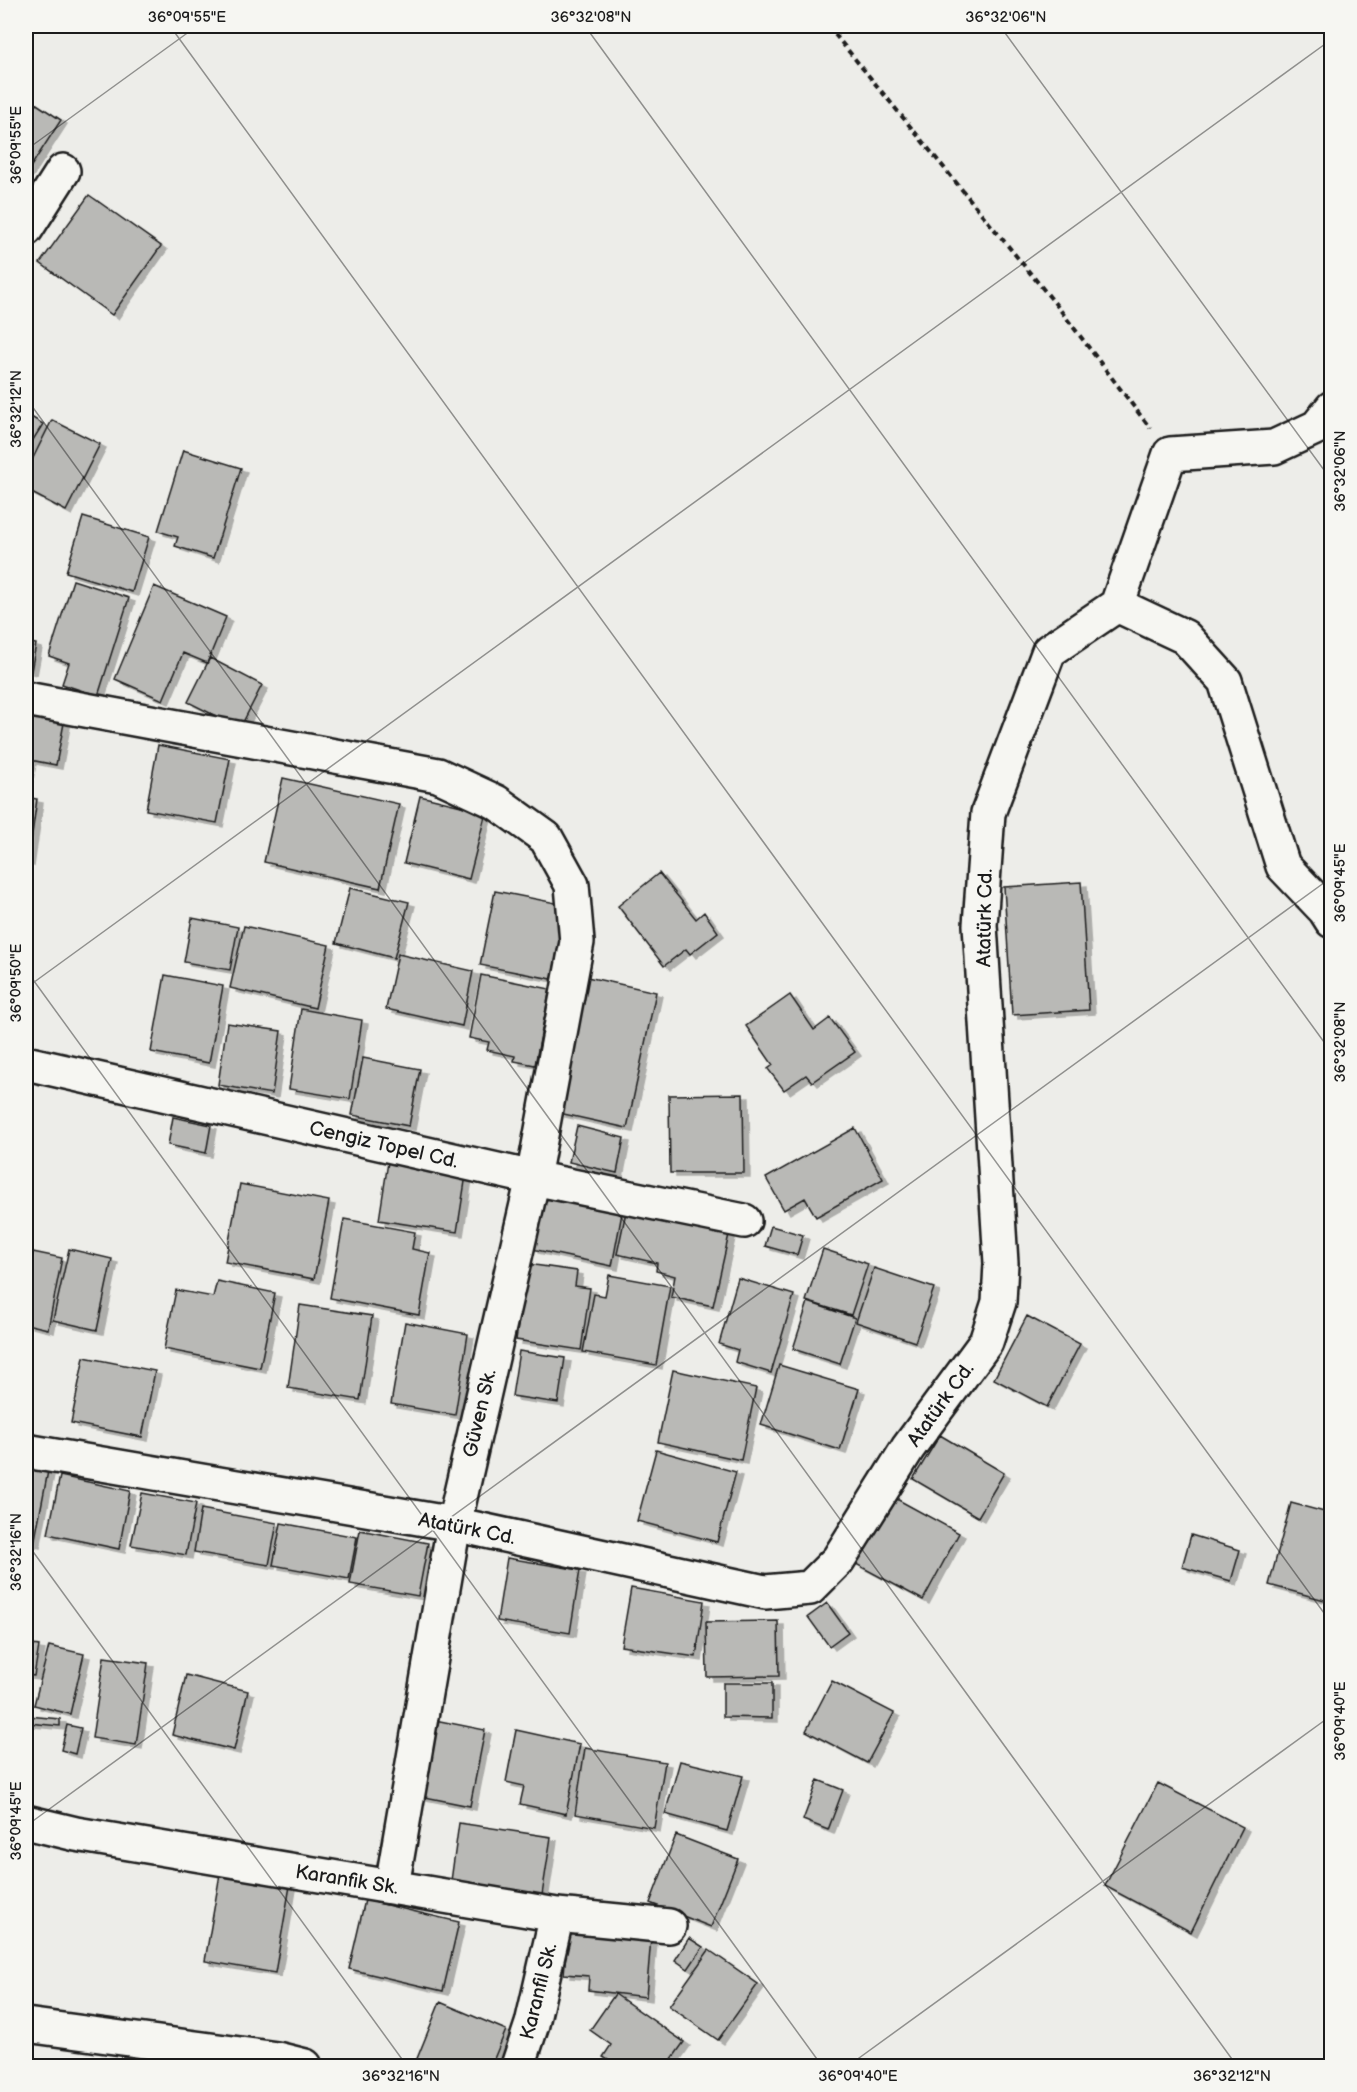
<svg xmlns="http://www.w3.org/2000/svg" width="1357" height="2092" viewBox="0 0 1357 2092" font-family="'Balsamiq Sans',sans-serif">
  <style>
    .building { fill: #b9b9b6; stroke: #1c1c1c; stroke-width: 1.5; filter: url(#shadow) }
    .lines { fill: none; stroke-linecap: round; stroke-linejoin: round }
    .minor-casing { stroke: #1c1c1c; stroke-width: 38 }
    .path { stroke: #1c1c1c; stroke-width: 4; stroke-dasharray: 6 4.5; stroke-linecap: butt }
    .minor { stroke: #f6f6f2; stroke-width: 33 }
    .ticks { fill: none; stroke: #1c1c1c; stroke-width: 1.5; stroke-opacity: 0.45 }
    .labels { text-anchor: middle; stroke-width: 4.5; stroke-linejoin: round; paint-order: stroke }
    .street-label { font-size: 20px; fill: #1c1c1c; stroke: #f6f6f2 }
    .neatline { fill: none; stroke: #1c1c1c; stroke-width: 2 }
    .ticks-label { font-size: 15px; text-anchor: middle; fill: #1c1c1c }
  </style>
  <defs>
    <filter id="shadow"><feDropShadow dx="6" dy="4" stdDeviation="0" flood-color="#0004"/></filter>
  </defs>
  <rect width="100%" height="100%" fill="#edede9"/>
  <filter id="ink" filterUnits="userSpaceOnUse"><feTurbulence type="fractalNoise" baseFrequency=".0167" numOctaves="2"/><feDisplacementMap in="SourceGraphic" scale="12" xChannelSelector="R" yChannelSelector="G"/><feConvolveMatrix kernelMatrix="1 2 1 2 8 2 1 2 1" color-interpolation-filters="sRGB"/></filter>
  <g filter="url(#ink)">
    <path class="building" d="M26,97L61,120L26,174Z
      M89,195L161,246L112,315L40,263Z
      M26,414L43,424L26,451Z
      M52,420L100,444L66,511L26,490V472Z
      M183,450L241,468L213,558L175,546L178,537L158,531Z
      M83,517L149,537L132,592L66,572Z
      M73,580L129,598L98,696L62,684L69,663L49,656Z
      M154,586L226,617L207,663L183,653L163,700L115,679Z
      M26,642L36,644L31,671L26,670Z
      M210,658L262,685L240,728L188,702Z
      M26,716L64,723L56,765L30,760L26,781Z
      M158,745L230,759L217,823L146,810Z
      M283,778L399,804L380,888L264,862Z
      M420,796L486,812L469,879L404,863Z
      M26,797L37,799L28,862L26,861Z
      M659,873L696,919L704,912L718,932L690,954L686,949L664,966L618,906Z
      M1081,882L1089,1010L1012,1015L1004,887Z
      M350,888L409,902L394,958L336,943Z
      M495,891L566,905L552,979L480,965Z
      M192,918L238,927L230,970L184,962Z
      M244,926L329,945L315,1008L230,988Z
      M398,954L473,971L462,1026L386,1009Z
      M165,975L223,986L209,1063L151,1052Z
      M481,975L550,989L535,1065L514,1061L515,1056L487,1050L489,1042L469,1038Z
      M587,977L656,992L627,1128L559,1113Z
      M790,995L814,1030L830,1018L855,1052L812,1082L806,1075L784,1090L768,1069L773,1065L746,1026Z
      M301,1009L362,1020L350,1099L289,1089Z
      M227,1023L281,1031L272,1094L218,1085Z
      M363,1058L420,1069L409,1126L352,1115Z
      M743,1094L744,1173H670L669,1095Z
      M173,1117L211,1125L206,1153L168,1145Z
      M577,1126L624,1138L617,1173L569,1162Z
      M855,1128L883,1179L816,1217L805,1198L784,1210L766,1178Z
      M388,1162L466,1175L457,1232L379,1220Z
      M240,1184L329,1201L314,1279L225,1262Z
      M543,1192L623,1208L612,1266L532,1249Z
      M627,1207L730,1230L713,1306L671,1297L675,1276L656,1271L657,1263L617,1254Z
      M344,1219L415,1232L412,1249L430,1253L419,1315L330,1298Z
      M771,1226L803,1235L797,1255L765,1246Z
      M69,1249L112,1259L97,1330L53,1320Z
      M823,1249L868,1264L851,1315L806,1301Z
      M33,1252L62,1258L48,1329L26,1324V1291Z
      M527,1264L577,1271L575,1286L590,1288L581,1350L516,1340Z
      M874,1268L934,1288L915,1342L856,1322Z
      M609,1275L670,1286L656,1365L583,1352L594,1294L605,1296Z
      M738,1278L794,1295L771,1373L735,1362L738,1350L719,1344Z
      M217,1281L275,1293L260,1368L164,1349L176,1290L213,1297Z
      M808,1302L855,1318L840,1364L793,1349Z
      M300,1305L372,1316L360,1400L288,1388Z
      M1027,1316L1080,1344L1047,1407L994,1379Z
      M405,1322L468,1334L455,1415L391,1404Z
      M519,1351L565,1358L558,1403L512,1396Z
      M84,1357L155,1371L142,1437L71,1423Z
      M779,1365L859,1389L840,1450L761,1425Z
      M673,1370L756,1388L741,1460L658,1442Z
      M940,1435L1004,1473L978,1517L913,1479Z
      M656,1450L736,1472L717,1542L637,1521Z
      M26,1467L48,1471L34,1544L26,1542Z
      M60,1476L130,1491L119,1549L48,1534Z
      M142,1493L196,1503L186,1555L131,1545Z
      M893,1497L959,1533L923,1600L856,1564Z
      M1291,1503L1332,1514V1602L1269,1585Z
      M201,1509L277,1523L269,1565L194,1552Z
      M281,1523L357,1537L349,1579L273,1565Z
      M360,1530L428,1543L418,1596L350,1584Z
      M1191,1535L1240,1550L1231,1581L1182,1567Z
      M507,1558L580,1570L570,1633L497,1621Z
      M631,1588L704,1601L696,1657L621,1646Z
      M827,1603L848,1632L829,1646L808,1617Z
      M778,1621L779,1676L707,1677L706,1622Z
      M26,1644L39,1646L34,1676L26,1675Z
      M49,1646L84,1654L70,1714L34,1705Z
      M104,1657L148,1663L136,1745L92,1738Z
      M186,1675L248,1691L234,1750L172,1735Z
      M832,1681L894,1713L867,1763L806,1731Z
      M723,1683H772V1718L723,1717Z
      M28,1716L60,1719V1726L28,1723Z
      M435,1720L485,1730L470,1806L420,1796Z
      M67,1725L81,1728L75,1754L61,1750Z
      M516,1730L580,1744L566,1814L520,1804L524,1786L506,1782Z
      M585,1748L665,1762L654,1828L575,1814Z
      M680,1761L743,1776L727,1831L665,1814Z
      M818,1780L843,1790L828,1830L803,1820Z
      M1158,1783L1243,1827L1191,1932L1105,1886Z
      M459,1823L551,1837L542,1895L451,1881Z
      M676,1835L738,1859L711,1927L650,1903Z
      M220,1874L290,1886L275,1973L205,1961Z
      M365,1900L459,1922L443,1991L349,1969Z
      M568,1930L651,1938L646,1997L588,1990L589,1976L564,1974Z
      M689,1938L703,1947L688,1969L675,1960Z
      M709,1950L758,1984L718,2040L669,2006Z
      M615,1994L684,2042L667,2066H618L603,2057L611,2045L590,2030Z
      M440,2002L506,2030L491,2066H414Z
      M30,2058L73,2066H28Z"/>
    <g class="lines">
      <g class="minor-casing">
        <path id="minor" d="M26,229L63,171
          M1117,605L1185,637L1225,681L1283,866L1325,910L1332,921
          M26,699L438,775L496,802L546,838L572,885L577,942L533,1178L454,1524L392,1886
          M26,1063L533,1178L744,1221
          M26,1451L454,1524L765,1592L810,1588L838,1560L908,1448L986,1342L999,1302L1001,1263L980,925L988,813L1049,651L1117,605L1170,454L1274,447L1317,427L1332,408
          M26,1822L76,1834L557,1915L669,1926
          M26,2025L277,2059L305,2066
          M518,2066L532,2024L557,1915"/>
      </g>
      <path class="path" d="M828,26L1058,307L1150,428"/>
      <use href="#minor" class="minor"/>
    </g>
  </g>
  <path class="ticks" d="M170,26L1332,1624M585,26L1332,1053M1000,26L1332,481M26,150L197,26M26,398L1237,2066M26,970L822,2066M26,988L1332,39M26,1542L407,2066M26,1826L1332,877M848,2066L1332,1715"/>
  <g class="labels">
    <g class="street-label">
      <text transform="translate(984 918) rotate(-89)" y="7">Atatürk Cd.</text>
      <text transform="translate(384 1144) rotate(13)" y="7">Cengiz Topel Cd.</text>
      <text transform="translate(940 1404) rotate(-54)" y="7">Atatürk Cd.</text>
      <text transform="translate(479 1413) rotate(-77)" y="7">Güven Sk.</text>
      <text transform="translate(467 1528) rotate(11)" y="7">Atatürk Cd.</text>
      <text transform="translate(347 1879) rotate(9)" y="7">Karanfik Sk.</text>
      <text transform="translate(538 1991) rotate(-76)" y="7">Karanfil Sk.</text>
    </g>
  </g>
  <rect width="1357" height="2092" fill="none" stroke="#f6f6f2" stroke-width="66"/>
  <rect x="33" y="33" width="1291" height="2026" class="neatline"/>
  <g class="ticks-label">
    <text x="187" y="22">36°09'55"E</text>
    <text x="591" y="22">36°32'08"N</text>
    <text x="1006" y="22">36°32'06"N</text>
    <text transform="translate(16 145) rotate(-90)" y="5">36°09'55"E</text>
    <text transform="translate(16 409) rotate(-90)" y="5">36°32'12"N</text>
    <text transform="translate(1340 471) rotate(-90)" y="5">36°32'06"N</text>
    <text transform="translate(1340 883) rotate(-90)" y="5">36°09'45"E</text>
    <text transform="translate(16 983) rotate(-90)" y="5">36°09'50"E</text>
    <text transform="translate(1340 1042) rotate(-90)" y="5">36°32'08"N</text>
    <text transform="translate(16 1552) rotate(-90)" y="5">36°32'16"N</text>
    <text transform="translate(1340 1721) rotate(-90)" y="5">36°09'40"E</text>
    <text transform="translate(16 1821) rotate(-90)" y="5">36°09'45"E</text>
    <text x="401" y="2081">36°32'16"N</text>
    <text x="858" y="2081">36°09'40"E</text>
    <text x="1232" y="2081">36°32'12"N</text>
  </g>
</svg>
